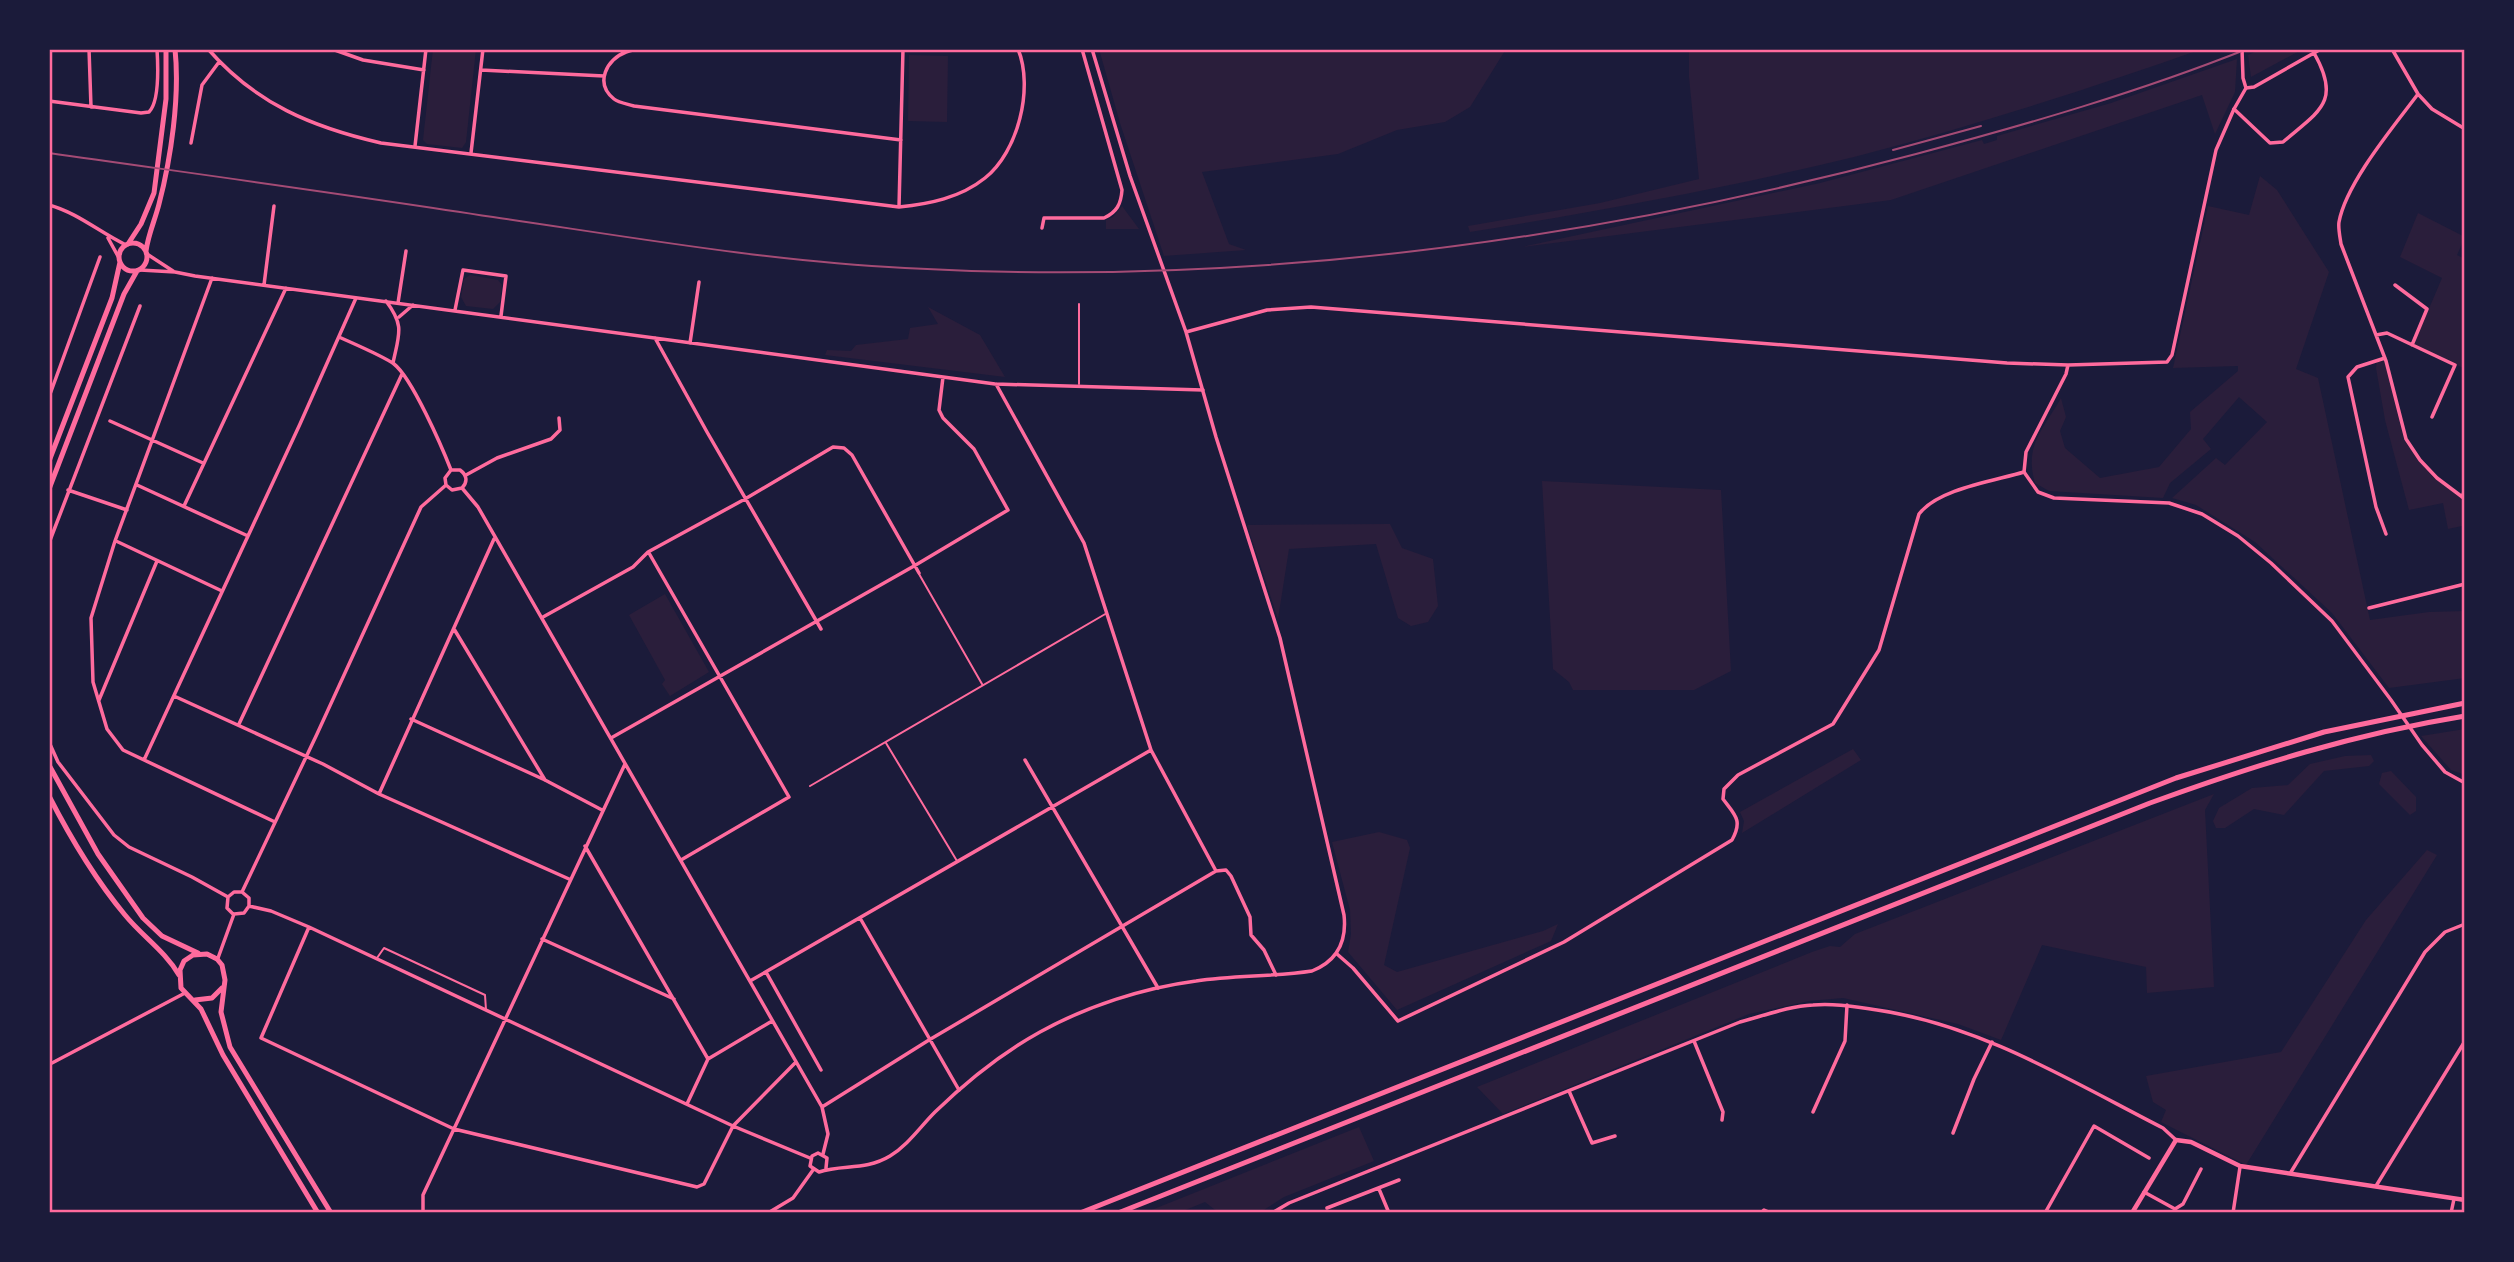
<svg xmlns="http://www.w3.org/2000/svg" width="2514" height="1262" viewBox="0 0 2514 1262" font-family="'Exo 2',sans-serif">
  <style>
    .green { fill: #2a1e3b }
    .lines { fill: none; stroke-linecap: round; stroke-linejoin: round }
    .service { stroke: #ff6b9d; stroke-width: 2 }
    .minor { stroke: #ff6b9d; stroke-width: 3.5 }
    .tertiary { stroke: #ff6b9d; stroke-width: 3.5 }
    .secondary { stroke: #ff6b9d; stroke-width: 4.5 }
    .primary { stroke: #ff6b9d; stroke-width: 5 }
    .motorway { stroke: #ff6b9d; stroke-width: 5 }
    .rail { stroke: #a44b75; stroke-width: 2 }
    .neatline { fill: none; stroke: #ff6b9d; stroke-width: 2.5 }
  </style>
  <rect width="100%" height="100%" fill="#1b1b3a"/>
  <path class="green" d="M433,49H476L466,142L462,148L427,144L423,140Z
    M1099,49H1506L1470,107L1445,122L1397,130L1338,154L1202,172L1229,244L1246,250L1164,256L1120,123Z
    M1689,49H2202C2088,89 1971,127 1854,157C1727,188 1598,211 1470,232L1468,226L1600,203L1699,179L1689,77Z
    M2261,49H2303L2251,77L2248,55Z
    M909,55L948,56L947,122L908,121Z
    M2237,59L2235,92L2215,134L2202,95L1891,200L1522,247L1820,183L1982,140L1984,144L1997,140V136L2111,103Z
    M2260,176L2277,190L2329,272L2296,369L2318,378L2370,620L2429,612L2465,611V678L2389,688L2332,613L2255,542L2196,505L2172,498L2216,458L2225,465L2267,422L2239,397L2203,439L2211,449L2170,483L2163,498L2049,491L2035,483C2024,445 2043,430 2061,398L2066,417L2060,431L2065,448L2100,478L2159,467L2191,429L2190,412L2238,371V366L2173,368L2208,206L2249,215Z
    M1122,206L1139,229H1106V220L1113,217Z
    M2418,213L2465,237L2457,255L2465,259V369L2414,344L2442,278L2400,257Z
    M470,275L498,280L502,285L500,302L493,309L466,306L461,297L464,279Z
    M928,307L980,335L1005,377L825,355L827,350L851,351L856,345L908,339L910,328L938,324Z
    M2384,360L2404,440L2432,476L2465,501V536L2462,526L2448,529L2443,503L2409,510L2385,420L2376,368L2377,361Z
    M1542,481L1721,490L1731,671L1694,690H1573L1569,682L1553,669Z
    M1390,524L1402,548L1433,559L1438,606L1428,622L1411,626L1398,618L1376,544L1289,549L1278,619L1247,525Z
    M665,594L709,672L670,696L662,684L665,680L629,615Z
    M2465,729V775L2451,770L2421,736Z
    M1853,749L1861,760L1742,833L1744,821L1740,812Z
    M2371,755L2374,761L2369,766L2324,771L2284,815L2254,809L2225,828H2216L2213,821L2219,808L2252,788L2288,785L2310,764L2345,756Z
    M2391,771L2416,797V811L2410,815L2379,784L2382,773Z
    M2214,794L2205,810L2214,987L2147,993L2146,967L2042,945L2001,1040L1958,1024L1843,998L1809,1001L1749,1014L1503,1114L1477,1087L1812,952L1830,946L1840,947L1855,934Z
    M1379,832L1407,840L1410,848L1384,965L1397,972L1543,931L1558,924L1551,941L1397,1010L1348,952L1351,934L1350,910L1332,842Z
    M2427,850L2437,855L2246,1165L2161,1122L2166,1110L2153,1102L2146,1076L2281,1052L2366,920Z
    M1359,1127L1374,1161L1284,1197L1259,1213H1219L1205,1202L1178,1213H1144Z"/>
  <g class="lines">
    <path class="service" d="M1079,384V304
      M919,574L982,684
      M886,743L957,861
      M810,786L1107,613
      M377,958L384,948L485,995L486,1010"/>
    <path class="minor" d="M89,49L91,107
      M208,49C256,104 312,127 381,143L899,207C929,204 960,198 985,178C1018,152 1034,88 1018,49
      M332,49L363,60L424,70
      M681,49C665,50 642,46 626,52C607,59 594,83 614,99C619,103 628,104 634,106L901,140
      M2392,49L2418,94L2432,109L2465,129
      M481,70L604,76
      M2246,88L2254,87L2321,49
      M2418,94C2394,126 2346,183 2339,222C2338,228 2340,237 2341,244L2386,361L2406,439L2420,460L2437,478L2465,499
      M49,101L141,113L149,112C160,101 158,65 157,49
      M2234,109L2270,143L2283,142C2319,111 2342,102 2314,53
      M191,143L202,85L219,62
      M415,146L426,49
      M471,153L483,49
      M49,205C78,213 99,232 126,245
      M899,207L903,49
      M1042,228L1044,218H1104C1117,212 1121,204 1122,190L1082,49
      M108,238L119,258
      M147,254L173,271
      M140,270L175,272L195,276L995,384L1203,390
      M212,278L115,541L91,618L93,682L107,729L123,750L275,822
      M264,285L274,206
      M2395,285L2427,309L2412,345
      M386,301C405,326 399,334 393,363
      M398,303L406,251
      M455,310L463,270L506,276L501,316
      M399,317L413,305
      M2376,335L2387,333L2455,365L2432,417
      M339,337C352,343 383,356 394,364C412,378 442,447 451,470
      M655,338L707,432L821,629
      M690,343L699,282
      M2385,358L2357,367L2348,377L2376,507L2386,534
      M996,384L1084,543L1151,750L1216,871
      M49,397L100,257
      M110,421L203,463
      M451,470H460C467,475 468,482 462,488
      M466,475L497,458L551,439L560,430L559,418
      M137,485L248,536
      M446,485L452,490L462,488
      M446,485L445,478L451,470
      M462,488L478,507L822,1107L828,1134L823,1154
      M68,490L127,510
      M2462,497L2465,489
      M184,506L286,288
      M116,541L222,591
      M49,543L140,306
      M649,553L789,797L681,860
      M2369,608L2465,584
      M543,617L633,567L648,552L745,499L833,447L844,448L852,455L919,573
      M454,629L545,780
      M174,696L323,764L379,794L569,879
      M99,700L157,561
      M411,719L545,780L602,810
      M239,724L402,374
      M611,738L914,566L1008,510L974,449L943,418L939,410L943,377
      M49,742L58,762L114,835L129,847L192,877L228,897
      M144,760L300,424L356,298
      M1025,760L1158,988
      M379,794L494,539
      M585,846L708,1059
      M242,892L317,734L421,507L446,485
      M249,906L271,911L309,927L733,1126L810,1158
      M233,914L227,908L228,897L234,892H242
      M234,914L244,913L249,906V898L242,892
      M860,918L959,1090
      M309,927L261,1038L454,1129L697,1187L704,1184L733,1126L796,1062
      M542,939L674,999
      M1337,954L1353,968L1398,1021L1564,942L1732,840C1743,820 1735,815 1723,799L1724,789L1738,775L1833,724L1879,650L1919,514C1938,489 1994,481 2024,472
      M218,958L234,914
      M766,972L821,1070
      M750,981L1151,750
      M1694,1041L1723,1112L1722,1120
      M52,1063L185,993
      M1569,1091L1592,1143L1615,1136
      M687,1104L708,1059L772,1021
      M822,1107L929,1040L1216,871L1226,870L1231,876L1250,917L1251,935L1264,950L1276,975
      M1813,1112L1845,1041L1847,1005
      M1953,1133L1974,1079L1992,1042
      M2291,1172L2425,952L2445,932L2465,924
      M2376,1186L2465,1041
      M1379,1189L1389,1213
      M2144,1192L2175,1209L2183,1204L2201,1169
      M1327,1208L1399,1180
      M423,1213V1195L625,764
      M1666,1213L1669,1212
      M1761,1213L1764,1210L1771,1213
      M2045,1213L2094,1126L2149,1158
      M2233,1213L2240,1167
      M2451,1213L2454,1199"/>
    <path class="tertiary" d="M1186,332L1267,310L1311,307L2007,363L2068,365L2167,362L2172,355L2216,150L2234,109L2246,88L2243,78L2242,49
      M2068,365L2066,374L2026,452L2024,472L2038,492L2054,498L2169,503L2202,514L2238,536L2271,563L2332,621L2391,700L2422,745L2445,772L2465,783
      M826,1168L827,1158L818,1153L812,1156L810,1166L819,1172C843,1164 865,1171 890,1156C908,1145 920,1127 935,1112C967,1081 1002,1053 1040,1032C1087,1006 1143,988 1196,981C1234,975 1273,977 1312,971C1337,961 1347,942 1344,915L1280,638L1216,437L1186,332L1130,176L1092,49
      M768,1213L793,1198L813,1170
      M1272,1213L1289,1203L1740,1022C1763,1016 1789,1006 1813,1005C1834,1003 1856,1007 1877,1010C1980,1025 2071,1081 2163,1128L2176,1140"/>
    <path class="secondary" d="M2132,1213L2176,1140L2191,1142L2240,1166L2465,1200"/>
    <path class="primary" d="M119 257a14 14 0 1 1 28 0a14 14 0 1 1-28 0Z
      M128,244L141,224L154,193L166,99V49
      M146,251C148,235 155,220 159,204C171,158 180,97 175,49
      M49,461L112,298L120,262
      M49,489L124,294L137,271
      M49,765L98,854L143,918L162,936L198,953
      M49,796C70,837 95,879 125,915C142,936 165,951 179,975
      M195,1000L212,998L222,988
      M318,1213L223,1055L201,1009L181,988L180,970L184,961L193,955L207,954L217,959L222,965L225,980L221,1012L230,1047L331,1213"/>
    <path class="motorway" d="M1080,1213L2176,778L2324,732L2465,703
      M1118,1213L2150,803C2255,765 2354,734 2465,716"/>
    <path class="rail" d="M1893,150L1981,126
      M49,153C197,174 345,194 493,217C630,237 767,261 905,268C1247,287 1586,242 1916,154C2028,124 2139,92 2247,49"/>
  </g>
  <rect width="2514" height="1262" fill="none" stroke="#1b1b3a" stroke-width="102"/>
  <rect x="51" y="51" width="2412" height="1160" class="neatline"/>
</svg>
